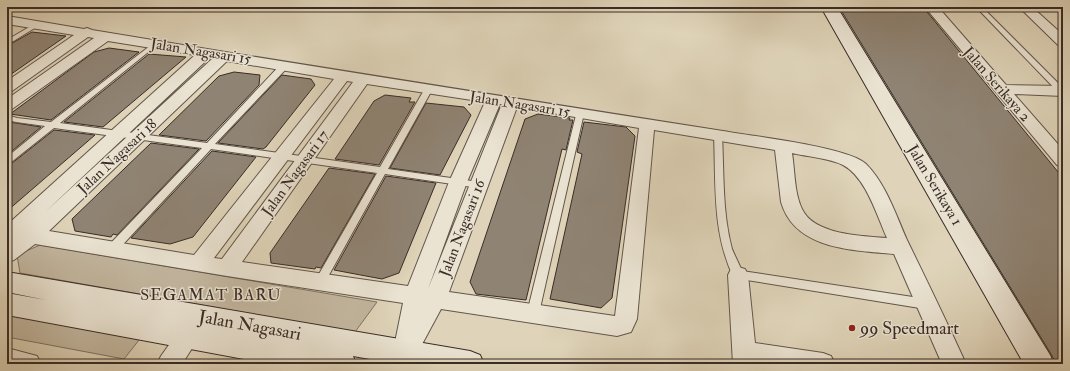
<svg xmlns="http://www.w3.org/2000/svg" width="1070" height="371" viewBox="0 0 1070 371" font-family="'IM FELL Double Pica',serif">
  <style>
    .green { fill: #c3b7a0; stroke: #7e7264 }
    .building { fill: #8f8373; stroke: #392c27 }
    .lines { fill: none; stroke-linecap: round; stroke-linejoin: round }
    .lane-casing { stroke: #62564c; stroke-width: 2 }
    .street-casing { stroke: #62564c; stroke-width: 2 }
    .secondary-casing { stroke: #392c27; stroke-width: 2 }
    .lane { fill: #eae3d2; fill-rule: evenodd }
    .street { fill: #eae3d2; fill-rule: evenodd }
    .secondary { fill: #eae3d2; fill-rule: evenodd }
    .poi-dot { fill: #8f2418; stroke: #eae3d2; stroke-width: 1.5 }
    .labels { text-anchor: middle; stroke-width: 3; stroke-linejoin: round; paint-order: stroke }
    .street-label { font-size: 15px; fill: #392c27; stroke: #eae3d2 }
    .neighbourhood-label { font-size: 16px; letter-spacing: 1px; fill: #392c27; stroke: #eae3d2 }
    .near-street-label { font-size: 18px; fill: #392c27; stroke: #eae3d2 }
    .near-poi-label { font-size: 18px; fill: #392c27; stroke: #eae3d2; text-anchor: start }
  </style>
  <rect width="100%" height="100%" fill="#dfd4b9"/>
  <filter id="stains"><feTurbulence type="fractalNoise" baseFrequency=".005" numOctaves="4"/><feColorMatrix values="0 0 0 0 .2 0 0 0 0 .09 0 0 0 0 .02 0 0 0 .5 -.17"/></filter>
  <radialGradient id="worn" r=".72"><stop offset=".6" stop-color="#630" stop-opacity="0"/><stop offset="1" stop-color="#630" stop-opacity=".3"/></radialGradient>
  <path class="green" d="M40,245L377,302L355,332L20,273L17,255Z
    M7,309L143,335L124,359L7,337Z"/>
  <path class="building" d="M839,7H923L1063,178V364H1056L1051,354Z
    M32,32L66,36L7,77V46Z
    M109,48L139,52L51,120L10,114L94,52Z
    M149,54L186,57L103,127L64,122Z
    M234,72L260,75L259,85L206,141L159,135L219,76Z
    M282,75L311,79L315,85L266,147L263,149L218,143Z
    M385,95L411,98L409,102H415L379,165L335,159L374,101Z
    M426,103L464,107L471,115L440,175L390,168Z
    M538,114L570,118L569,120H573L566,150L562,149L526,300L476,294L470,282L525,119Z
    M7,122L16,123L41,127L7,155Z
    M584,122L626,127L635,136L612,298L601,308L550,299L582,154L577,152Z
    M54,130L95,135L7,211V165L11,164Z
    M151,143L199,149L117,235L113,234L111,237L75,231L72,219Z
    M212,151L256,157L193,237L170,244L131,238Z
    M329,168L375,174L321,268L316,267L315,269L271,263L270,253Z
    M386,176L436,183L399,273L382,279L334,270Z"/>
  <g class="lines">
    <g class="lane-casing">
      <path id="lane" d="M976,7H982L1063,88V94H1060Z
        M36,23L38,24V26L7,45V40Z
        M155,42L157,43V45L60,123L207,143L282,63H285L289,65L288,67L215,144L380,167L424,90L428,88L432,90L388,169L479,182L483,185L479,188L385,174L324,284L320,285L316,284L315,281L377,173L211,149L116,252L112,253L108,252L107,249L108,246L202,148L54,128L10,163L7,164V157L45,126L16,122L7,120V115L17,118L51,122Z
        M577,111H580L584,113L539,313L537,316L533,318L529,316L527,313Z
        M718,132L722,135C724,172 722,212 732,249C735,256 739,264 742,271L926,299L930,301L931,304L930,307L926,309L734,278C712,234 716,183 714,135Z"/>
    </g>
    <g class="street-casing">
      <path id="street" d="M925,7H938L1006,85L1063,86V96L1014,94L1063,150V167L1057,165Z
        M1019,7H1032L1063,35V46L1058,45Z
        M7,16L84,29L87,28L92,30C302,65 512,98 723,131C751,136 849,147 866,164C886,184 896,215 907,240C927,281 947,322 966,364H942L894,254C853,250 795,250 781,202L775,150L654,130L637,319L631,332L617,336L441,309L420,348L417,349L413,364H389L393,352L403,303L227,276L35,244L14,260L7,262V225L195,55L108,41L12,109L7,111V99L94,38L88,37L12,91L7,92V81L74,35L7,24ZM209,58H213L44,213ZM227,61L334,79L194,255L49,231ZM347,81L353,82L222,259L214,258ZM367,84L485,102L449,182L408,286L242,262ZM500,104H502L428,289L467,182ZM517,107L639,128L615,316L449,292ZM792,153C809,157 829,158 843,165C866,177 877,216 887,238C862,236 814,235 802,209C794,192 795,171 792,153Z
        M738,267L745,269L748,275L755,343L823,353L831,356L835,364H733L728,275L731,269Z
        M194,318L202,321L205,328L182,364H157L161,356L186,321Z
        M7,348L37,356L41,364H7Z"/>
    </g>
    <g class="secondary-casing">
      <path id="secondary" d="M821,7H837L1050,355L1054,364H1024Z
        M7,272L470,351L480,355L484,364H398L353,356L356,364H271L7,315V293L46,300L7,292Z"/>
    </g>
    <use href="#lane" class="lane"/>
    <use href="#street" class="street"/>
    <use href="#secondary" class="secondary"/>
  </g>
  <circle class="poi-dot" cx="852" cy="328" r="4"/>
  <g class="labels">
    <g class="street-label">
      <text transform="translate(201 51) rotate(9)" y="5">Jalan Nagasari 15</text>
      <text transform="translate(997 84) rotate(49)" y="5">Jalan Serikaya 2</text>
      <text transform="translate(520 104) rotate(9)" y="5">Jalan Nagasari 15</text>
      <text transform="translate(117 156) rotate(-43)" y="5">Jalan Nagasari 18</text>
      <text transform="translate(295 173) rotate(-54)" y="5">Jalan Nagasari 17</text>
      <text transform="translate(935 185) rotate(59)" y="5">Jalan Serikaya 1</text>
      <text transform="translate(462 228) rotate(-69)" y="5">Jalan Nagasari 16</text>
    </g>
    <g class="neighbourhood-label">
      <text x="211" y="300">SEGAMAT BARU</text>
    </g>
    <g class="near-street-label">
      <text transform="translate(250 325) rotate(10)" y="6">Jalan Nagasari</text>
    </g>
    <g class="near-poi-label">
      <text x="860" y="334">99 Speedmart</text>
    </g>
  </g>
  <rect width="1070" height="371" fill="none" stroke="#dfd4b9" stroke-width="24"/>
  <rect x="8" y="8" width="1054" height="355" fill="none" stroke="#392c27" stroke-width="2"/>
  <rect x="12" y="12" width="1046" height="347" fill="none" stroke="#392c27"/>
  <rect width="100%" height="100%" filter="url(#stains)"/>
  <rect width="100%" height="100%" fill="url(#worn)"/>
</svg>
